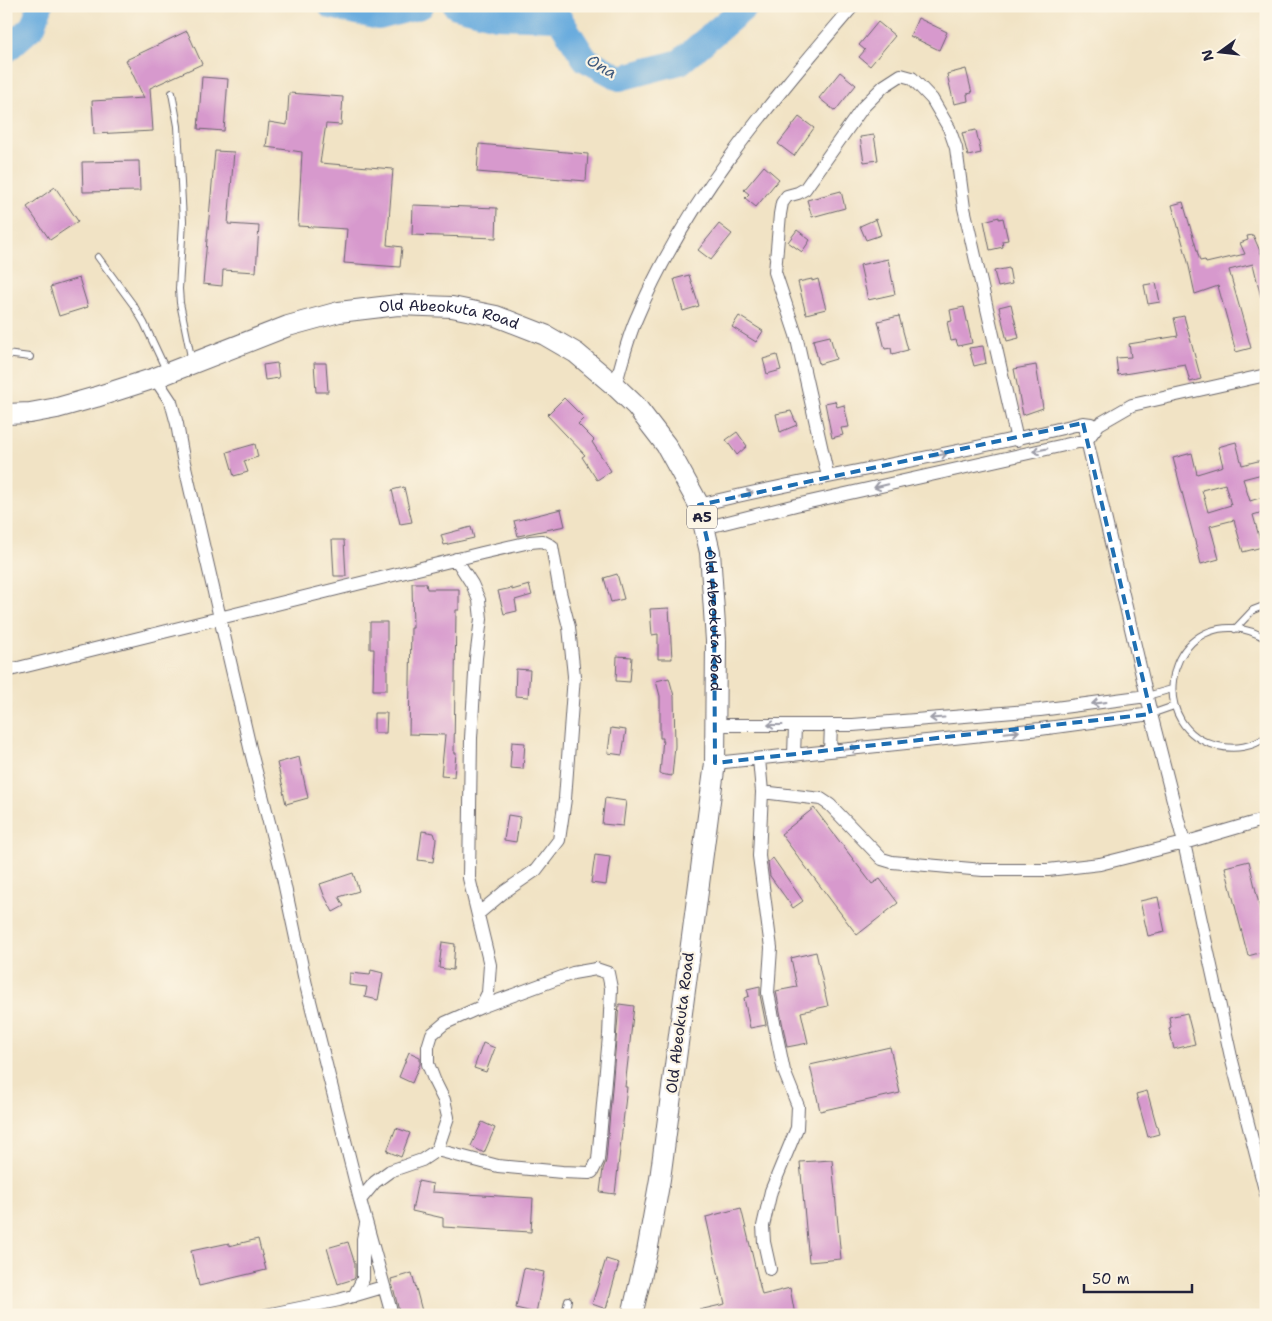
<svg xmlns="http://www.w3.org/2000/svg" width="1272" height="1321" viewBox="0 0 1272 1321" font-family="'Shantell Sans',sans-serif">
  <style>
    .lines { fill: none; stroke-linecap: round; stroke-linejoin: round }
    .river { stroke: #69acde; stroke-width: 26 }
    .building { fill: #d799cd; fill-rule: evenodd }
    .service-casing { stroke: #6a666b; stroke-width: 8 }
    .minor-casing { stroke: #6a666b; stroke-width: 14 }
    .trunk-casing { stroke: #6a666b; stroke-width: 22 }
    .service { stroke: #fff; stroke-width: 6 }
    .minor { stroke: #fff; stroke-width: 12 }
    .trunk { stroke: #fff; stroke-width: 20 }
    .oneway { stroke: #9c9ca7 }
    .marked { fill: none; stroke: #1f6fb2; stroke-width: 4; stroke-dasharray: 10 6; stroke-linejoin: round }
    .labels { text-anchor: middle; stroke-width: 4.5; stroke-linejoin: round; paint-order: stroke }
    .shield { fill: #fcf5e5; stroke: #63616e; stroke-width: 1 }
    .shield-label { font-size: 14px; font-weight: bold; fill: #22223b }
    .street-label { font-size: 15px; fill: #22223b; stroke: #fcf5e5 }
    .water-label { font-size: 16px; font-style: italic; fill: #3e597c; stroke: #fcf5e5 }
  </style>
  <rect width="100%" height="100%" fill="#fcf5e5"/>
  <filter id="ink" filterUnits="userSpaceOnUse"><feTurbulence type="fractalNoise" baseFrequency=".02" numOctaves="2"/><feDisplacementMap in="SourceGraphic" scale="10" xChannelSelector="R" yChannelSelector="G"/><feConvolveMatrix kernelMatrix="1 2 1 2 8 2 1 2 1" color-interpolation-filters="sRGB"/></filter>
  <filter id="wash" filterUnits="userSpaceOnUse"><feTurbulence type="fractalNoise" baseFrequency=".0096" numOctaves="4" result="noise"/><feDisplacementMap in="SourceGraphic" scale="20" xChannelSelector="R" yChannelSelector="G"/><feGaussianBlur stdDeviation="1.12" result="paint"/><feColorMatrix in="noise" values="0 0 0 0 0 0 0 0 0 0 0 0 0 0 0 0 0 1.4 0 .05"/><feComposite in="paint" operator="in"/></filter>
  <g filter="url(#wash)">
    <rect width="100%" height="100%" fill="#f1e3c5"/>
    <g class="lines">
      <path class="river" d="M331,6L379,17L421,6
        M456,6L496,16L559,18L585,59L620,78L680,62L746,6
        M6,50L33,26L40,6"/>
    </g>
    <g id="blocks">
      <path class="building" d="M918,18L947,32L939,50L910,36Z
        M878,22L895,36L870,66L859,57L865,50L859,45Z
        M187,31L202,64L150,88L153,131L94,134L92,101L144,98L126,60Z
        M966,69L972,93L967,94L968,101L954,104L947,74Z
        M840,72L856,85L835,111L819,98Z
        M202,77L228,79L224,131L198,129Z
        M289,93L343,97L341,125L326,124L320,163L393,169L387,245L402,247L400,267L344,263L347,229L298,226L302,152L266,147L269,122L287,125Z
        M799,117L814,128L794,156L778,144Z
        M976,130L981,153L968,156L962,133Z
        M874,135L878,160L864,162L860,137Z
        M479,144L588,154L586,181L477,172Z
        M215,151L234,152L228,224L259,226L256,272L223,270L222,286L203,284Z
        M139,161L140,191L83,192L82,162Z
        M764,166L779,179L756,207L745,198L749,194L744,190Z
        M55,187L78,221L50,240L27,207Z
        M841,191L845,208L812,217L807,200Z
        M1183,202L1200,261L1205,260L1206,263L1245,254L1240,243L1248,240L1247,236L1253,235L1266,265V296L1261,297L1253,264L1229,270L1251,348L1236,352L1218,286L1195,294L1188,262L1172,205Z
        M413,205L497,208L496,238L412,235Z
        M999,217V219L1003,218L1008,240L1002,241L1003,247L990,250L984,221Z
        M876,219L881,235L866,240L860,226Z
        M719,224L732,234L711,260L698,250Z
        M797,230L810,240L802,252L788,242Z
        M888,259L895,294L868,300L860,265Z
        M1009,268L1012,284L998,287L994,271Z
        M689,275L699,306L683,311L674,279Z
        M79,278L88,307L59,316L50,287Z
        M812,279V281L818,279L826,309L806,314L798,282Z
        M1156,283L1160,302L1148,304L1144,285Z
        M1011,304L1019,338L1007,341L999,307Z
        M964,307L972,343L958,346L956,340L951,341L947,322L952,321L950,310Z
        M739,316L763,331L756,342L732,327Z
        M899,316L908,350L892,354L891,348L885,349L878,321Z
        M1184,316L1201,379L1190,382L1185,364L1118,375L1116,358L1131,357L1129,344L1178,336L1174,318Z
        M830,336L836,359L819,364L813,340Z
        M983,346L986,363L974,366L969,348Z
        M777,355L781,370L767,374L763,359Z
        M277,363L279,378L265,380L263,365Z
        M314,363H326L328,392H316Z
        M1036,365L1043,408L1023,415L1014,369Z
        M564,398L584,418L578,424L594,440L592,442L611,471L597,480L582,457L585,455L547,415Z
        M835,401L837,407L844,405L849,427L841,428L843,435L832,438L825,403Z
        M791,411L797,425L780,432L776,414Z
        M737,432L747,446L737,455L726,440Z
        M1236,442L1242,465L1266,459V473L1243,479L1250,501L1266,496V511L1253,515L1262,547L1243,552L1234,520L1210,526L1219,559L1201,564L1173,458L1192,453L1197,474L1223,466L1218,447ZM1225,484L1231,505L1208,512L1202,490Z
        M255,444L258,457L244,461L248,472L234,476L227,452Z
        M404,487L412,522L400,524L392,490Z
        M561,509L565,526L518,536L514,521Z
        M471,527L474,538L444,545L441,535Z
        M332,540H344L346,576H334Z
        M617,574L624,599L611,602L604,578Z
        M412,583H426L427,589H459V610H456L454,753H456L454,777L441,776L445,735L409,734L411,628H413Z
        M529,585L532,595L515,600L517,611L504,614L498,591L512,588V590Z
        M669,608L672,659H658V634L652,635L650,609Z
        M370,622H387V690H373L374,649H370Z
        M617,656L632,657L630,682L616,681Z
        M516,669L530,670L528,697L515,696Z
        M669,678L674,696L675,746L672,776L660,774L663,738H660V696L656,681Z
        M374,713H387L386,733H374Z
        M611,728L626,730L622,755L608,753Z
        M512,742L525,743L523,769L510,768Z
        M299,757L308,798L286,804L283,791H284L277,763Z
        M605,798L626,801L623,826L602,824Z
        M814,808L872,884L880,879L898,903L857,935L781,834Z
        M508,815L520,817L516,842L504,840Z
        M422,831L434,833L436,839L433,862L418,860Z
        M595,855L610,857L606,885L591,883Z
        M773,858L803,901L793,908L770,876L768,862Z
        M1249,861L1266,935V951L1248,956L1225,867Z
        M353,873L359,891L339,897L344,906L333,912L324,895L320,884Z
        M1158,897L1165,932L1148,936L1140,901Z
        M442,942L455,944L453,970L439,968Z
        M816,952L828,1006L801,1012L808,1043L787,1047L776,991L797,987L791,958Z
        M371,970L383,973L378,1000L365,997L367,987L349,985L350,973L370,975Z
        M760,986V995L766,1025L750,1028L744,998L749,996L747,989Z
        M619,1004L634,1006L625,1087H627L615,1194L600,1192L603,1169L606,1161Z
        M1187,1013L1195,1044L1174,1049L1169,1028L1171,1027L1169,1017Z
        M483,1043L495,1048L486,1072L474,1068Z
        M890,1047L900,1093L820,1111L810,1065Z
        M409,1052L420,1057V1064L412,1083L399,1077Z
        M1147,1091L1159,1134L1148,1137L1136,1094Z
        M482,1122L495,1128L484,1153L471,1146Z
        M396,1128L410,1133L401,1157L387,1151Z
        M832,1160L841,1259L809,1262L800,1162Z
        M418,1181L433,1184L432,1192L533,1198L531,1232L443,1227V1218L412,1211Z
        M741,1208L762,1295L790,1288L795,1315H699V1310L725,1304L706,1217Z
        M258,1239L266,1270L199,1286L191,1251L229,1243V1246Z
        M348,1242L355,1264V1277L354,1279L338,1284L327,1248Z
        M606,1259L619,1263L606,1309L592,1304Z
        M524,1268L544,1272L536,1313L516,1308Z
        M412,1273L423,1315H400L391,1279Z"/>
    </g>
  </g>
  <g filter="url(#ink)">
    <use href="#blocks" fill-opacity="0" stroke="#6a666b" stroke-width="1"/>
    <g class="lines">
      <g class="service-casing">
        <path id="service" d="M172,93L178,126L183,221L179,289L180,303L192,362
          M98,257L134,306L144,323L166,370
          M6,354L30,357
          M1235,629L1253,610L1266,605
          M1266,639C1256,632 1245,629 1234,628C1163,624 1148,730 1218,746C1235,750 1253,747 1266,737
          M1147,696L1172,689
          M1151,714L1174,706
          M565,1315L568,1300"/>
      </g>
      <g class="minor-casing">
        <path id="minor" d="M155,378L171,402L177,424L183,458L251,752L282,873L306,985L360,1200L392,1315
          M615,386C622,363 627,339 637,317C686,200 771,102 853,6
          M1083,423L1151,714L1184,843L1231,1057L1266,1194
          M828,477L796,335L775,272L780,214L782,203L787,196L798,193L805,189L863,107L884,86L901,75L912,78L932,99L949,128L956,148L964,208L1017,440
          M699,505C826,474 956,455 1083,423L1091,424
          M704,528L796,505L1087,440L1099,424L1132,405L1266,375
          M6,671L482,553L530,542L542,541L552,546L560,592L569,627L574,676L565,799L559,840L536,870L504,892L478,914
          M715,725H853L1040,710L1147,696
          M830,751L831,725
          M794,755L795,726
          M759,759L762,792L759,856L771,948L768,993L784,1071L798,1106L797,1128L771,1191L763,1226L764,1242L770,1269
          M715,763L1040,729L1151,714
          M762,792L821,799L830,805L882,859L892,862L983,870H1048L1100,864L1184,843L1266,819
          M437,1150L498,1166L562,1172L589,1173L592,1172L598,1160L609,1036L611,988L608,973L596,969L573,973L481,1007
          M360,1200L375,1182L390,1171L422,1160L437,1150L448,1117L444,1100L435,1082L428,1064V1047L432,1034L445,1023L481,1007L488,993L490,965L469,878L471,738L476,658L481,619L479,600L472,584L456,559
          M354,1296L363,1279V1239L366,1224
          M266,1315L339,1300L383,1287"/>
      </g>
      <g class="trunk-casing">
        <g id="trunk">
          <path id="s1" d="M6,414L30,413L57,408L96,397L155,378L288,326L339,312L398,305L452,307L496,316L545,335L576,353L615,386L636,406L666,445L699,505L710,552L716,641L715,763L660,1179L647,1252L632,1315"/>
        </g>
      </g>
      <use href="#service" class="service"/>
      <use href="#minor" class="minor"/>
      <use href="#trunk" class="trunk"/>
    </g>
    <defs><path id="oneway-shaft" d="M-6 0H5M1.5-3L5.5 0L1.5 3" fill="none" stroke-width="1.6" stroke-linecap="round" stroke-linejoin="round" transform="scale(1.25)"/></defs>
    <g class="oneway">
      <use href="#oneway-shaft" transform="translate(1040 450) rotate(168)"/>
      <use href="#oneway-shaft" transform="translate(940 455) rotate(-11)"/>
      <use href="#oneway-shaft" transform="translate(881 486) rotate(167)"/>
      <use href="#oneway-shaft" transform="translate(746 494) rotate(-14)"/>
      <use href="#oneway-shaft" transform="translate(1099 703) rotate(173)"/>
      <use href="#oneway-shaft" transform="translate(937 718) rotate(176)"/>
      <use href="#oneway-shaft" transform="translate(775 725) rotate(-180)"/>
      <use href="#oneway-shaft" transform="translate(1012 732) rotate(-6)"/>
      <use href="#oneway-shaft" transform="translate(851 749) rotate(-6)"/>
    </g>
  </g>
  <path class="marked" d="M1083,423L1151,714L715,763L714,599L710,552L699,505Z"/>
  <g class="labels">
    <rect class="shield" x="687" y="505.5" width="30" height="23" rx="4"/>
    <g class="shield-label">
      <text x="702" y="522">A5</text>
    </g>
    <g class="street-label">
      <text dy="5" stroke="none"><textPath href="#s1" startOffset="461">Old Abeokuta Road</textPath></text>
      <text dy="5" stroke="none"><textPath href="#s1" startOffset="911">Old Abeokuta Road</textPath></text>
      <text transform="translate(680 1023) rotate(-83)" y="5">Old Abeokuta Road</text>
    </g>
    <g class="water-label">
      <text transform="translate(602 66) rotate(30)" y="6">Ona</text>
    </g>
  </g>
  <rect width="1272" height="1321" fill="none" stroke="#fcf5e5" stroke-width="25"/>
  <g transform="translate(1220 52) rotate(255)" stroke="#fcf5e5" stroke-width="4" paint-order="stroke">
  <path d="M0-4L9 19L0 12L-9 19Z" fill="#22223b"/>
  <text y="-8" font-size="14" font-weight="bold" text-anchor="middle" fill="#22223b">N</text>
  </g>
  <path d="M1084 1284v8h108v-8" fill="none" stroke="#22223b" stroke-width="2.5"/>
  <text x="1092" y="1284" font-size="15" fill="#22223b" stroke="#fcf5e5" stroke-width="4" paint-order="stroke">50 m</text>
</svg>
